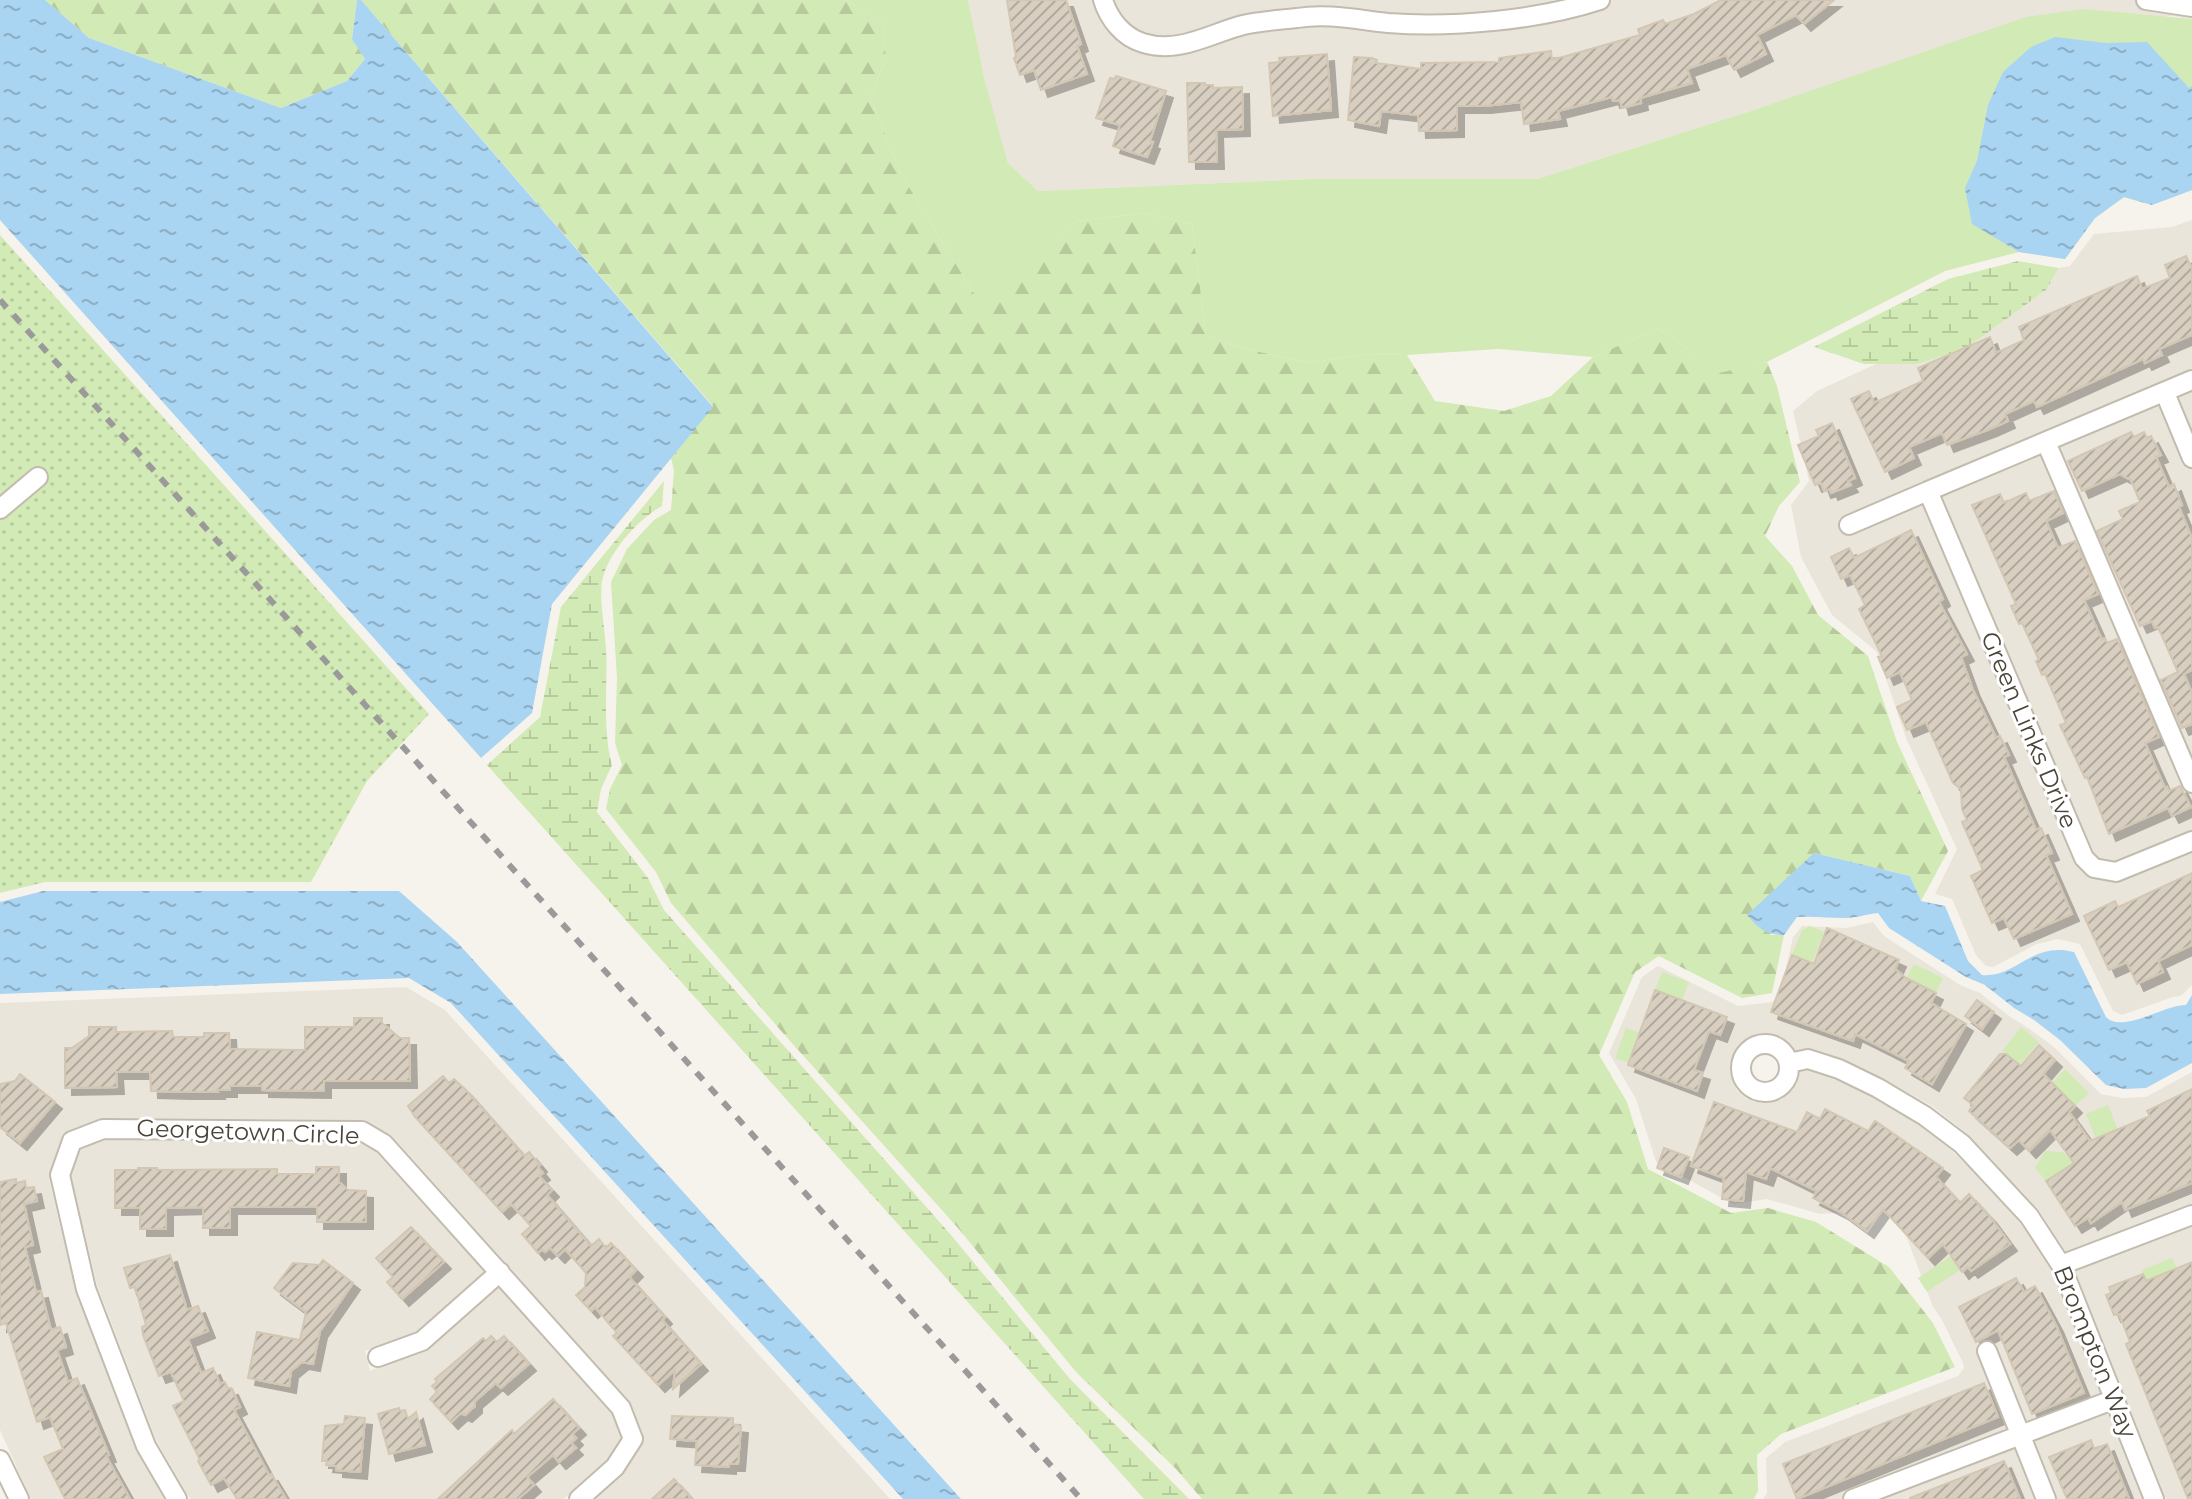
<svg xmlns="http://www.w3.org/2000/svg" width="2192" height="1499" viewBox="0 0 2192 1499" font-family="Montserrat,sans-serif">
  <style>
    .residential { fill: #eae5da }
    .grass { fill: #d2eab5 }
    .forest { fill: url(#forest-firs) }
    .wetland { fill: url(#wetland-marsh) }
    .park { fill: url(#park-dots) }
    .water { fill: url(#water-ripples) }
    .building { fill: url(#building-hatch); stroke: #d3c7b4; stroke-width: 2; filter: url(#shadow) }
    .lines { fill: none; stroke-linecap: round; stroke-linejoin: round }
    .minor-casing { stroke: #c2bbae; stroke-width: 22 }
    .minor { stroke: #fff; stroke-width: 18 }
    .rail { stroke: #9a9a9a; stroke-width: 6; stroke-dasharray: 10 10; stroke-linecap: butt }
    .labels { text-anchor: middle; stroke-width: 6; stroke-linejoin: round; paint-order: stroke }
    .street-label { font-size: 24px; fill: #4b4439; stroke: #fff }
  </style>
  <defs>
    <pattern id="forest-firs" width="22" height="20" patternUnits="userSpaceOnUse" patternTransform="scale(2)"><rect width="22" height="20" fill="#d2eab5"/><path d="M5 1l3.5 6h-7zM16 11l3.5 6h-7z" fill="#b6ca9c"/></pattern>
    <pattern id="wetland-marsh" width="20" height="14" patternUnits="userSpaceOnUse" patternTransform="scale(2)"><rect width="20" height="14" fill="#d2eab5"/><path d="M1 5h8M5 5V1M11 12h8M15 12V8" fill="none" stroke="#b6ca9c"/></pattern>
    <pattern id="park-dots" width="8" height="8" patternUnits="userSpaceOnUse" patternTransform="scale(2)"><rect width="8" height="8" fill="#d2eab5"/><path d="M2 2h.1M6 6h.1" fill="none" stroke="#b6ca9c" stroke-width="1.8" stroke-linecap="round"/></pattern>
    <pattern id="water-ripples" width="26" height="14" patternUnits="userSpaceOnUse" patternTransform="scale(2)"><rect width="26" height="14" fill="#a9d4f2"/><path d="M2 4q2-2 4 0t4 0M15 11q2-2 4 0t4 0" fill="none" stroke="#8caec5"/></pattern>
    <pattern id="building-hatch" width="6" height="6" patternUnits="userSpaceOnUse" patternTransform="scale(2)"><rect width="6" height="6" fill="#d8cfc1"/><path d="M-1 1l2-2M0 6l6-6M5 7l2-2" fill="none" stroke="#b1aa9e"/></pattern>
    <filter id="shadow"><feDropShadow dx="7" dy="7" stdDeviation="0" flood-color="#0004"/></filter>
  </defs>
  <rect width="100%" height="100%" fill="#f6f3ec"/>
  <path class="residential" d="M968,0H2192V19L2171,16L1760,108L1537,179H1309L1038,191L1008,163L985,81Z
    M2192,220V985L2181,996L2173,997L2122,1015L2113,1011L2080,944L2058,939L2037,944L1993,967L1986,966L1976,955L1952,899L1935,894L1957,849L1906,738L1877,652L1832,615L1801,557L1791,505L1809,481L1793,411L1817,391L1876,364H1917L1965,349L2046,290L2059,268L2070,266L2094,234L2172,227Z
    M1873,922L1884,936L1960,985L1980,993L2009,1016L2028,1028L2054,1047L2101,1094L2122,1098L2146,1097L2192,1072V1204L2066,1252L2038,1209L1965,1132L1932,1106L1884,1079L1845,1060L1813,1049L1796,1051L1783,1038L1761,1034L1751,1037L1735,1050L1730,1070L1736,1089L1745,1098L1755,1102L1768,1103L1782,1099L1793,1089L1800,1071L1806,1070L1834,1079L1872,1097L1919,1124L1949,1148L1985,1183L2020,1223L2051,1270L2142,1499H1763L1767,1493L1766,1458L1785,1442L1958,1376L1964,1368L1963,1363L1941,1318L1933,1307L1896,1209L1820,1214L1767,1199L1733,1204L1656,1162L1636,1099L1609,1053L1642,977L1658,966L1738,1006L1772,1002L1780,994L1793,937L1802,926L1846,928Z
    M406,987L445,1010L890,1499H594L622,1474L642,1443L643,1434L631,1403L392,1136L363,1120L105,1118L70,1131L63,1138L49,1179L76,1293L136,1450L164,1499H31L0,1430V1003Z
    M104,1140L358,1141L376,1152L485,1272L417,1332L365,1351L370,1371L429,1348L498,1287L612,1414L621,1439L607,1461L564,1499H190L156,1440L97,1285L71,1175L81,1148Z
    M2192,1226V1499H2166L2075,1270Z"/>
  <path class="grass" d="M846,0H968L985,81L1008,163L1038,191L1310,179H1537L1760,108L2026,17L2083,9L2192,19V190L2152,205L2124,197L2095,218L2065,259L2019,252L1945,271L1767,362L1706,377L1689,350L1659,328L1593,357L1498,349L1407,355L1365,354L1308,363L1234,346L1206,335L1192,224L1143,213L1076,221L1001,292L976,297L901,174L870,97L886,59L883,24Z
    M1810,926L1824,932L1812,963L1792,955L1802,930Z
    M1914,964L1943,978L1936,993L1906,978Z
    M1662,972L1689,982L1682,1000L1655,990Z
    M2021,1027L2039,1042L2020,1065L2002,1051Z
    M1626,1028L1640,1033L1629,1063L1615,1058Z
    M2065,1069L2089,1093L2075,1106L2052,1083Z
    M2108,1105L2118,1130L2096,1139L2086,1114Z
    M2045,1151L2063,1152L2077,1165L2046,1181L2035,1168Z
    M1951,1256L1960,1270L1927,1292L1918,1278Z
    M2172,1258L2177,1268L2146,1281L2142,1270Z"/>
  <path class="forest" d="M45,0H357L352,38L365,59L347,81L281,108L89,38Z
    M361,0H846L883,24L886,59L870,97L901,174L976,297L1001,291L1076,221L1143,213L1192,224L1206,335L1234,346L1308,363L1365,354L1407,355L1435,401L1504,411L1551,396L1593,357L1659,328L1689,350L1706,376L1767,362L1777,386L1800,482L1779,506L1765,536L1792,566L1818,615L1868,656L1897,742L1948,851L1921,901L1910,876L1814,853L1770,935H1784L1772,993L1742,998L1659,956L1635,972L1599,1055L1627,1102L1648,1169L1731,1213L1768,1208L1816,1222L1889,1267L1933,1323L1955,1367L1781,1434L1757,1455L1758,1491L1754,1499H1202L1176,1469L1076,1372L958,1228L782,1032L671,903L656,872L606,809L610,789L622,765L615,743L617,678L611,582L627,549L654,520L671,510L674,471L671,458L713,406Z"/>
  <path class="wetland" d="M2018,261L2059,268L2046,290L1965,349L1917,364H1864L1814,347L1948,279Z
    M664,481L662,506C638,519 608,553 602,581C599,597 605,631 606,649C608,687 602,728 612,765L601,789L597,812L648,878L664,910L951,1235L1070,1379L1189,1499H1144L487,765L540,717L561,607Z"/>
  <path class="park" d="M0,235L429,714L367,781L311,882H45L0,893Z"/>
  <path class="water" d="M0,0H45L89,38L281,108L347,81L365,59L352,39L357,0H361L713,407L552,604L532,713L481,758L0,220Z
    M2055,37L2106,43L2147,42L2189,88L2192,86V190L2152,205L2124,197L2095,218L2065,259L2019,252L1972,224L1965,188L1977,161L1988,105L2003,72L2031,47Z
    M1814,853L1910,876L1921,901L1945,906L1968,961L1982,975C2017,978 2031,941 2074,952L2106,1017C2123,1034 2163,1005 2186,1005L2192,995V1063L2146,1088L2124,1089L2106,1085L2060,1040L2034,1020L2014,1008L1985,985L1966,977L1889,928L1878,913C1867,914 1856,918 1845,918C1829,918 1814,916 1797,917L1784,935C1766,935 1759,929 1747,915Z
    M43,891H399L457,942L961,1499H903L451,1003L409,978L0,994V902Z"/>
  <path class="building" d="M1007,0H1066L1081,44L1077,46L1087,74L1041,90L1034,70L1020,75L1014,58L1016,57Z
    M1721,0H1834L1804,24L1796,15L1757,35L1766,54L1734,70L1726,55L1687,69L1692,83L1640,98L1641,103L1622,108L1620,100L1613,101L1612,97L1558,111L1560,119L1524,124L1521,102L1484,106H1457V130L1419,131L1418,115L1381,111L1379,126L1348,120L1354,57L1372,58L1377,60L1376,63L1421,69V63L1499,62V58L1551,51L1552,60L1640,35L1638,29L1663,20L1665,24L1694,14Z
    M1327,54L1331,110L1273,116L1269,63L1280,62L1279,58Z
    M1116,76L1166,91L1150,141L1153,142L1147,157L1113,146L1120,125L1096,118L1110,78L1115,79Z
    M1187,83H1205V85H1213V88L1242,87L1243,129L1216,130L1217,162H1189Z
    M2186,256L2192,269V335L2159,349L2162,355L2145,363L2143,359L2037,407L2034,401L2005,414L2008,421L1990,429L1947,445L1942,433L1909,447L1914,458L1885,472L1851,399L1869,391L1874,403L1923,381L1918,368L1990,337L1996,353L2024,340L2019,327L2137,276L2142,289L2170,278L2165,265Z
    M1832,423L1855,478L1848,481L1851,485L1831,493L1830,489L1824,491L1821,483L1815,485L1798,445L1819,436L1816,430Z
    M2131,432L2134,437L2144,432L2147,438L2151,436L2161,455L2156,457L2169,487L2174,484L2182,505L2179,507L2192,538V670L2184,674L2192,693V724L2182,728L2161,680L2178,672L2158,627L2155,628L2152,621L2140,626L2097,531L2123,519L2119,511L2140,502L2131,480L2120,474L2082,491L2068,461Z
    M2054,491L2063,513L2046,521L2058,548L2075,541L2098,594L2084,600L2102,640L2105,638L2107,643L2117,639L2159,737L2145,743L2165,788L2167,787L2169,791L2180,786L2191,807L2172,816L2168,808L2109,834L2087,777L2085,778L2060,725L2066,723L2061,711L2045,674L2042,675L2036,661L2039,660L2022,623L2019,624L2011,606L2016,604L1972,505L2000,494L2004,503L2026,493L2029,501Z
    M1911,530L1943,599L1939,602L1967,654L1961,657L1973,690L1996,738L2000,736L2009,755L2004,757L2036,830L2041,828L2052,853L2046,855L2072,914L2014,939L2004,918L1992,923L1971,876L1983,870L1962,822L1967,820L1962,809L1961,789L1953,783L1926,722L1907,730L1897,707L1912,700L1900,672L1887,678L1878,657L1882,656L1859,609L1865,605L1850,575L1841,579L1831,557L1849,548L1854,558Z
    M2192,873V945L2158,961L2163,972L2137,984L2127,962L2109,970L2084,916L2115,901L2118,907L2123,905Z
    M1827,928L1899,960L1895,969L1906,978L1936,993L1931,1003L1966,1024L1932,1084L1905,1068L1909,1061L1855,1034L1853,1041L1771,1012L1792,955L1814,964Z
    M1655,990L1727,1017L1720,1035L1709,1031L1694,1070L1703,1073L1697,1091L1628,1065Z
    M1977,1000L1994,1012L1982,1029L1965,1016Z
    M354,1018H382V1023L400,1038H409L410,1081H324V1091L262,1090V1086H230V1090H217L218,1092H184L151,1091L150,1072H116L117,1087L65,1088V1048H72L89,1036V1027H116V1032L172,1031L173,1037H204V1033H229L230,1049L305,1050V1027H354Z
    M2039,1045L2055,1060L2043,1074L2075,1106L2069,1112L2090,1141L2150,1116L2147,1111L2192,1089V1183L2125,1210L2122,1202L2091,1223L2088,1218L2075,1226L2046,1181L2074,1163L2050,1130L2029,1151L2019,1140L2010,1148L1969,1111L1973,1105L1964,1098L2000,1054H2006L2021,1066Z
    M20,1074L55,1102L20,1143L0,1127V1084L15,1081Z
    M443,1076L449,1083L454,1079L465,1089L524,1156L529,1152L540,1165L538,1167L543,1173L539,1176L552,1190L547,1195L591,1246L599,1239L606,1248L611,1243L636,1270L629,1277L665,1317L662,1320L701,1364L673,1389L675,1370L658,1385L613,1336L617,1333L595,1307L591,1311L576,1295L585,1287L586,1273L565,1249L558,1256L550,1248L545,1252L542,1249L538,1253L522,1234L531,1226L511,1204L502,1212L415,1117L408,1106Z
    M1714,1102L1797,1132L1807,1112L1820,1119L1825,1109L1868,1131L1875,1121L1943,1168L1936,1177L1960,1203L1969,1194L1990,1217L2010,1244L1971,1271L1968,1267L1962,1272L1943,1244L1928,1258L1883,1209L1867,1231L1841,1212L1813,1198L1817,1191L1770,1168L1766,1179L1746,1172L1743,1201L1722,1199L1724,1178L1691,1166Z
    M1664,1148L1689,1157L1681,1177L1657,1168Z
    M316,1167H339V1182L348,1190L366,1191V1222H317V1207H230V1228H203V1207L166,1208V1229H140V1208H115V1170H138V1168H157V1170L277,1169V1174H316Z
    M16,1179V1183L25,1181L26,1188L34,1187L37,1201L24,1204L33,1245L25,1247L36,1292L41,1291L51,1330L60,1327L66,1347L57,1350L68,1382L77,1378L109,1455L106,1456L130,1499H65L44,1457L63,1449L50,1417L37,1422L6,1323L0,1325V1182Z
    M411,1227L444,1262L402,1299L387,1282L393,1277L376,1258Z
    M170,1255L187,1310L198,1306L208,1331L188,1339L201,1373L213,1368L220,1384L225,1382L228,1389L231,1388L240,1407L234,1410L269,1475L271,1474L286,1499H237L224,1478L211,1485L198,1461L200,1460L173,1406L184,1401L171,1372L159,1376L143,1335L142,1327L146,1325L135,1287L130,1288L124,1268Z
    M323,1260L353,1283L320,1331L313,1364L302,1362L291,1371L289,1386L248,1378L257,1332L300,1340L306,1312L274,1288L293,1263L319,1265Z
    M2192,1262V1499H2188L2126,1344L2130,1342L2119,1314L2114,1315L2106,1295L2111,1293L2109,1287L2143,1274L2146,1281Z
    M2016,1278L2024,1292L2035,1286L2056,1325L2084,1393L2032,1414L1998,1330L1976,1342L1959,1307Z
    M491,1336L497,1342L504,1336L529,1364L501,1388L496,1383L475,1401V1406L465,1415L461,1413L451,1422L430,1399L437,1392L432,1386L437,1382L435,1379L483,1338L486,1341Z
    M1984,1383L1998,1417L1797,1499L1783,1464Z
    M553,1399L579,1428L572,1434L576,1438L571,1443L576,1448L559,1462L553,1455L527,1477L534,1485L518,1499H438L512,1430L514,1434Z
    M399,1408L400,1411L405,1410L408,1419L416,1412L425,1445L389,1454L378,1414Z
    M345,1416L365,1418L360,1472L336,1470V1466L326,1465L327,1461H322L325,1426L344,1424Z
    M672,1416L733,1418V1425L741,1426L738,1464H729V1467L695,1465L697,1441L670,1439Z
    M2091,1440L2094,1449L2107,1444L2129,1499H2067L2049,1457Z
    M2004,1461L2020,1499H1910V1498Z
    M674,1479L692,1499H652Z"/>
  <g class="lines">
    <g class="minor-casing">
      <path id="minor" d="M1103,0C1109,19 1123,37 1143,43C1179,54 1209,34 1243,25C1260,21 1280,20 1297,18C1328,13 1358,20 1388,23C1453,28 1539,20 1600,0
        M2146,0L2192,7
        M2192,380L1928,491L2084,858L2094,868L2116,872L2192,841
        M2165,393L2192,458
        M2046,442L2192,783
        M0,509L38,477
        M1849,525L1928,491
        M1741 1068a24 24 0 1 1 48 0a24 24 0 1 1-48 0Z
        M1789,1063L1808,1059L1839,1069L1878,1088L1925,1116L1962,1144L2029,1216L2061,1265L2154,1499
        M2061,1265L2192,1215
        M1987,1351L2046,1499
        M378,1357L422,1341L500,1272
        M0,1460L19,1499
        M177,1499L146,1446L86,1289L60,1175L72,1141L103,1129L362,1131L384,1144L621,1408L633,1439L615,1467L579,1499
        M1853,1499L2115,1399"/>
    </g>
    <use href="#minor" class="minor"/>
    <path class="rail" d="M0,300L1081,1499"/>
  </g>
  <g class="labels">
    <g class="street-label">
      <text transform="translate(2029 730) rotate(67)" y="8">Green Links Drive</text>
      <text transform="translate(248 1132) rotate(2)" y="8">Georgetown Circle</text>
      <text transform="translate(2095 1352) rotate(68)" y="8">Brompton Way</text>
    </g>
  </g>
</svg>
